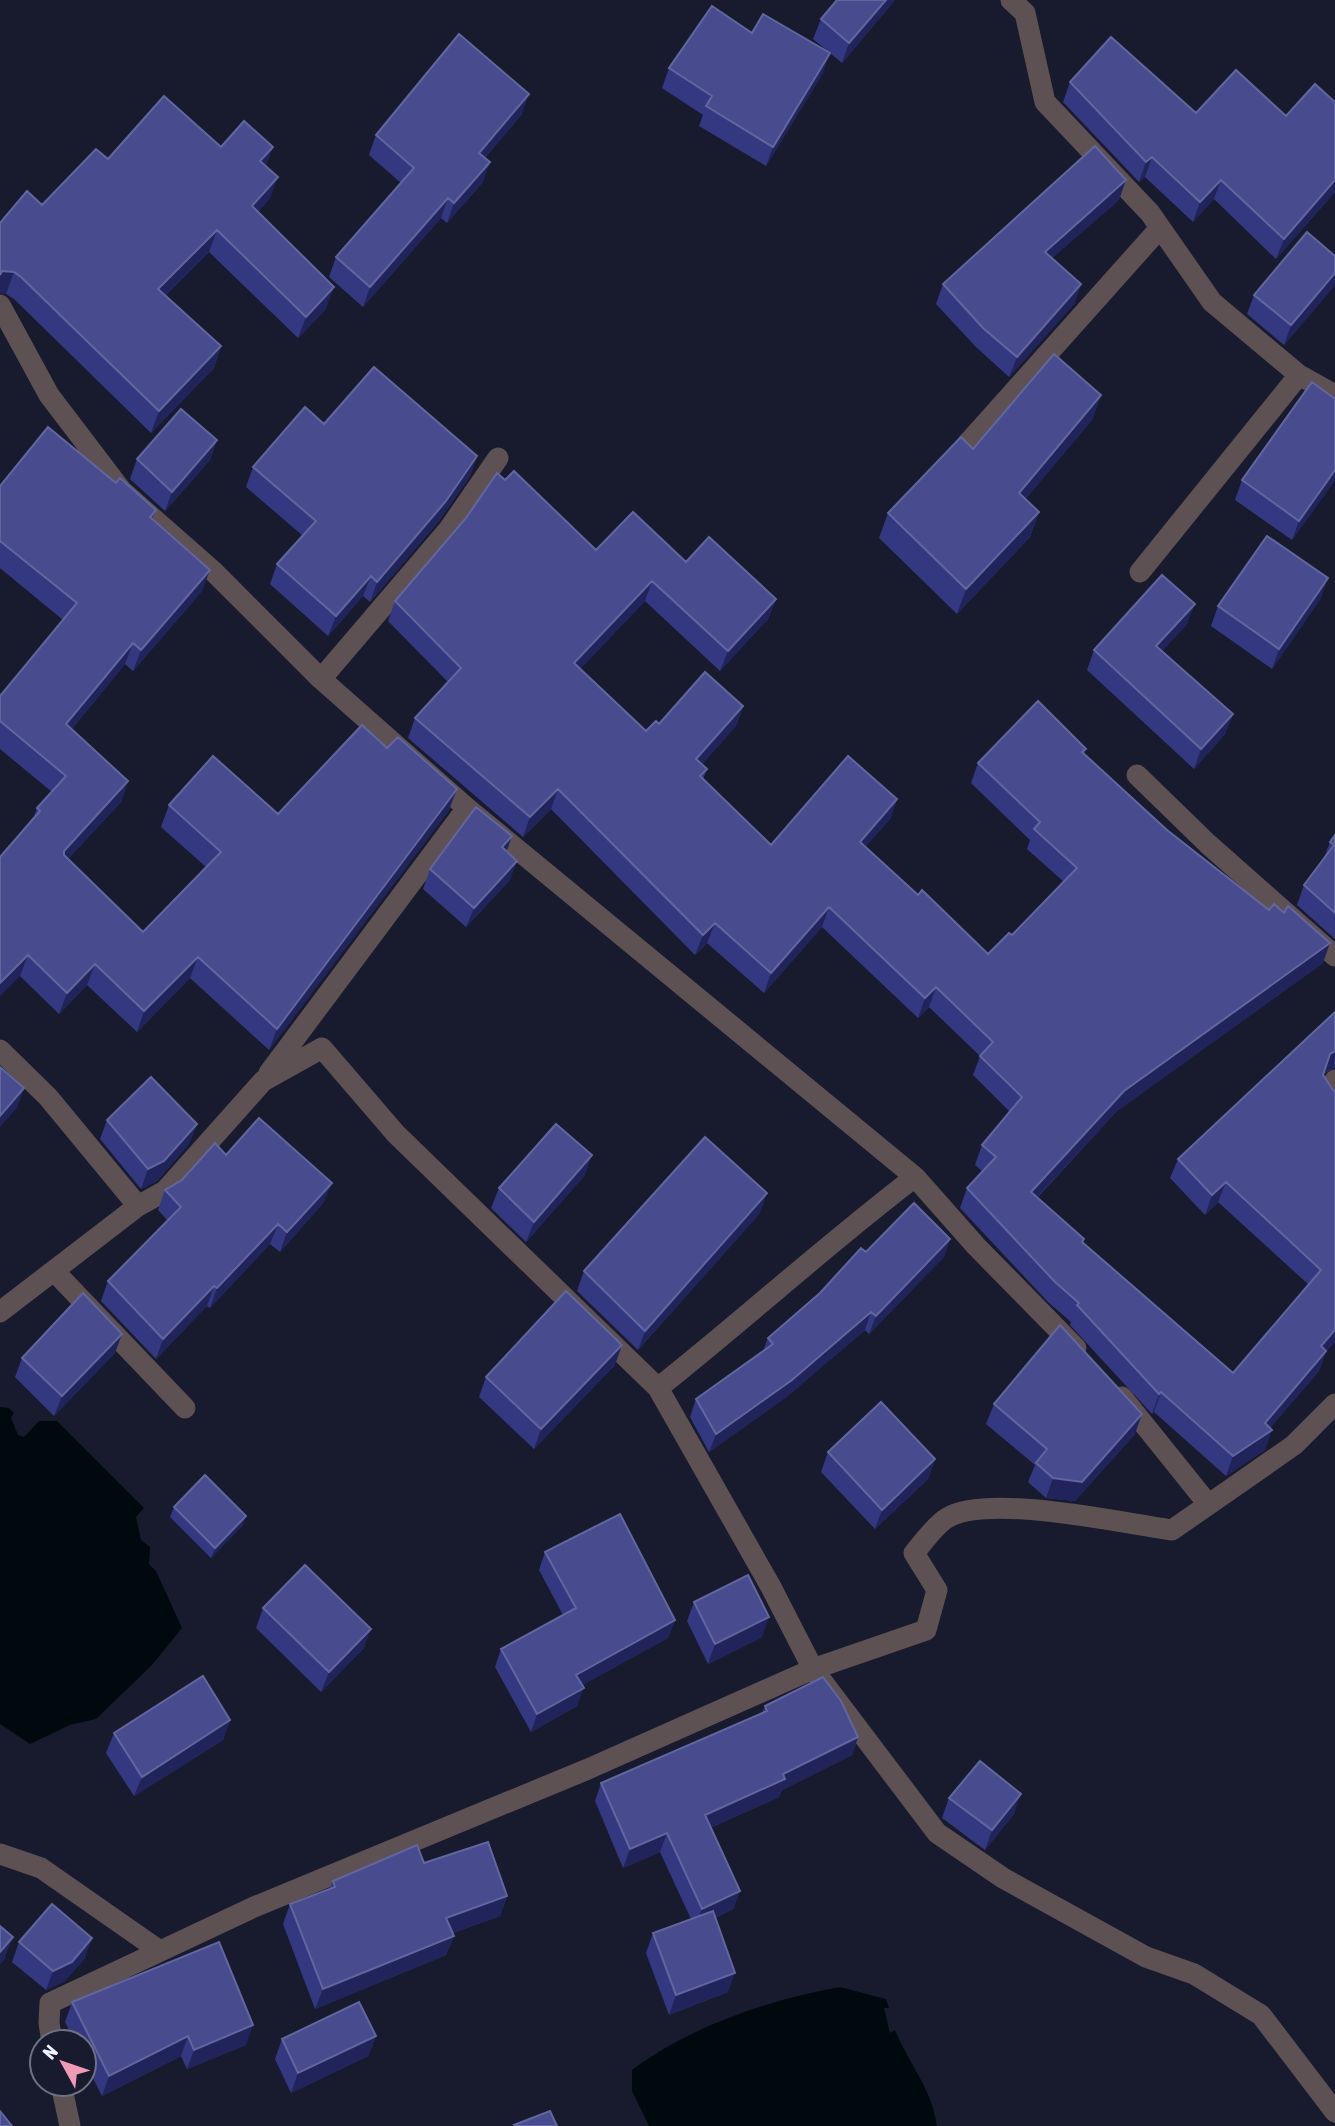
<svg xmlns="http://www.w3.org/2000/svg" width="1335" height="2126" viewBox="0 0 1335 2126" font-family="'Asap Condensed',sans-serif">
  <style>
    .water { fill: #000a0e }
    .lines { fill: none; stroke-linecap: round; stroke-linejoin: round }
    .minor { stroke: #5d5153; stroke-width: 21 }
    .wall { fill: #343880 }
    .shaded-wall { fill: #20245a }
    .building { fill: #484c8e; stroke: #62669f; stroke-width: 2 }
  </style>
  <rect width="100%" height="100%" fill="#181b2e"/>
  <path class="water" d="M0,1407L9,1408L14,1413L11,1418L18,1435L24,1437L39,1421H57L144,1508L136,1517L141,1540L150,1547L149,1564L156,1571L182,1628L152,1665L96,1719L70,1725L30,1744L0,1724Z
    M840,1987L886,1999L889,2008H884L890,2033L895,2030C909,2064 932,2089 937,2126H649L632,2091V2070C691,2026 768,2000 840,1987Z"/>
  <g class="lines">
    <path class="minor" d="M1011,0L1025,13L1045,102L1150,213L1212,302L1299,375L1335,395
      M0,305L49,395L122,491L214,572L321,679L467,808L915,1177
      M967,444L1160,228
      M1140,572L1299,375
      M321,679L449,529L498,458
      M1137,775L1208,844L1335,956
      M0,1050L48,1097L138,1206
      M269,1073L467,808
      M1335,1080L1329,1094L1335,1101
      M54,1271L185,1408
      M0,1312L138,1206L165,1191L263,1081L322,1048L396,1134L658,1388L771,1587L813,1669L937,1833L1003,1878L1146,1957L1194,1974L1261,2015L1335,2112
      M658,1388C745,1319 827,1244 915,1177L976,1246L1076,1348
      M1122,1397L1208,1504
      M0,1854L41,1868L160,1951
      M52,2042L49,2023L50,2003L254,1907L588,1769L813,1669L926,1630L937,1590L914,1553C923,1543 935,1525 947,1518C988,1493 1121,1523 1172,1530L1294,1445L1335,1404
      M61,2084L70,2126"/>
  </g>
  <path class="wall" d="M895,0L842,63L813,39L821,19Z
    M752,33L823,73L766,166L699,126L703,115L662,88L669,68Z
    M1070,82L1196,113L1286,116L1335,102V192L1276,259L1214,199L1193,222L1145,177L1139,182L1063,102Z
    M522,114L485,158L483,182L447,223L441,218L363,307L329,277L336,257L401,183L369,155L376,135Z
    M221,147L266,166L270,198L258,212L326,309L298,338L209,252L166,295L221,346L214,368L151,433L14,299L6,294L0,293L42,205L108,159Z
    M1119,200L1052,258L1081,284L1074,304L1009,377L976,347L936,304L943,284Z
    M1335,256V285L1284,345L1247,314L1254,295Z
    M1101,395L1092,420L1025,499L1039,512L1030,537L957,614L879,538L888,513L973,449Z
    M1335,399V480L1292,540L1235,500L1242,480Z
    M324,424L477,456L470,476L439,521L370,602L363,596L328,636L270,584L277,564L303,536L246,487L253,467Z
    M217,440L210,460L165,511L130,479L137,459Z
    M505,480L596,550L686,562L776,599L768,619L720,671L645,601L580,669L646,731L659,724L743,706L736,726L702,764L707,769L703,779L771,845L897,799L890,819L865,847L918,895L988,954L1012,935L1064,882L1027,849L1030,840L971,783L978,763L1086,749L1084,754L1167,830L1323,963L1117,1111L1037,1198L1084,1239L1083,1243L1233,1373L1309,1285L1218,1202L1205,1215L1170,1178L1178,1159L1335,1012V1067L1324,1074L1323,1075L1333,1090L1335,1091V1342L1326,1351L1319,1371L1270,1428L1265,1450L1226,1476L1154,1412L1152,1414L1070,1325L1071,1322L1048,1302L960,1208L967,1188L983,1172L975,1165L982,1145L1010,1112L973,1075L980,1056L929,1007L918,1018L822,927L764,993L707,943L695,955L551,809L523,837L408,738L415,718L448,682L388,621L395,601Z
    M116,483L156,510L152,519L202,591L133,671L125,664L72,729L128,781L121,802L68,859L143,932L206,867L161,827L169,805L278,814L449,810L269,1050L190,978L137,1032L87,985L59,1014L20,976L33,819L37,808L52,792L0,749V696L63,620L0,568V486Z
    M1321,598L1272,669L1211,626L1218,606Z
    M1187,624L1162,651L1233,714L1225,734L1194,769L1087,670L1094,650Z
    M1335,835V939L1297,905L1304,885L1324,858L1330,842Z
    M506,851L510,880L466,927L423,889L430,869Z
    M107,1120L197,1124L189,1144L157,1181L141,1189L100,1139Z
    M226,1155L324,1202L280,1252L270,1244L210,1308L207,1306L156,1359L101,1301L108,1281L168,1221L158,1210L165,1190Z
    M585,1175L526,1242L491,1208L499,1188Z
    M760,1213L638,1350L577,1291L584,1271Z
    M950,1239L944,1257L869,1334L865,1330L785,1398L709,1452L690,1417L696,1399L763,1351L768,1338L866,1252Z
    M115,1353L54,1416L15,1377L22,1358Z
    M615,1365L534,1449L479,1397L486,1377Z
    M994,1404L1135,1434L1075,1501L1046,1498L1028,1482L1035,1465L986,1424Z
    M828,1452L935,1459L928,1479L875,1529L821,1472Z
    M174,1507L246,1516L242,1526L211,1558L170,1517Z
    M545,1552L675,1620L668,1638L582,1685L577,1706L531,1732L495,1667L501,1649L563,1615L539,1570Z
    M694,1602L762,1637L708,1664L687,1621Z
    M263,1608L364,1648L321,1692L256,1628Z
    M765,1706L858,1737L852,1755L782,1790L779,1797L710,1828L740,1891L733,1909L715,1918L728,1992L669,2015L646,1953L653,1933L691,1919L660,1852L623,1868L595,1801L601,1783L762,1713Z
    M230,1720L223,1740L134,1796L106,1753L114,1733Z
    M949,1798L1014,1814L985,1850L942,1818Z
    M424,1863L507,1896L500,1916L453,1933L454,1936L446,1955L315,2009L283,1924L290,1904L329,1889L333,1881Z
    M19,1942L85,1958L65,1981L46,1990L12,1962Z
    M72,2002L246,2045L187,2069L181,2056L102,2096L84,2060V2042H75L65,2022Z
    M376,2036L368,2056L291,2093L275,2059L282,2039Z"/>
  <path class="shaded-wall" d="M886,0H895L842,63L849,43Z
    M830,53L823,73L766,166L773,147Z
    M529,94L522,114L472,173L479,153Z
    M273,147L265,169L260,161Z
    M1152,157L1145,177L1139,182L1146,162Z
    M490,162L483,182L447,223L454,203Z
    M278,177L270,198L244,228L252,206Z
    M1126,180L1119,200L1037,271L1045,252Z
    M1221,180L1214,199L1193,222L1200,202Z
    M1335,180V192L1276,259L1284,239Z
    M448,198L441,218L363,307L370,287Z
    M217,230L209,252L150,311L158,289Z
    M2,271L14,272L6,294L0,293V275Z
    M1335,273V285L1284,345L1291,325Z
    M1081,284L1074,304L1009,377L1017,357Z
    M334,287L326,309L298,338L306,317Z
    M221,346L214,368L151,433L159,411Z
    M1101,395L1092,420L1010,518L1019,493Z
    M217,440L210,460L165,511L172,492Z
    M477,456L470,476L439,521L370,602L377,582Z
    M1335,470V480L1292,540L1299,521Z
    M1039,512L1030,537L957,614L966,589Z
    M210,570L202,591L133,671L141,650Z
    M371,576L363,596L328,636L336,616Z
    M1328,578L1321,598L1272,669L1279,649Z
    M652,581L645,601L567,683L574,663Z
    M776,599L768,619L720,671L728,651Z
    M1195,604L1187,624L1149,666L1156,646Z
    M133,643L125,664L59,745L66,724Z
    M743,706L736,726L689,778L696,759Z
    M1233,714L1225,734L1194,769L1201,749Z
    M128,781L121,802L56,872L64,851Z
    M457,789L449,810L269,1050L277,1029Z
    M558,789L551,809L523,837L530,817Z
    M897,799L890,819L852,862L860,842Z
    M512,836L505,856L502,847Z
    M517,861L510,880L466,927L474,908Z
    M829,907L822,927L764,993L771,973Z
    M715,923L707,943L695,955L703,935Z
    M1330,943L1323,963L1117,1111L1023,1212L1031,1192L1124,1091Z
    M28,955L20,976L0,996V983Z
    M198,957L190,978L137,1032L144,1011Z
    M95,964L87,985L59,1014L67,993Z
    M936,987L929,1007L918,1018L925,998Z
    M1335,1051L1334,1067L1323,1074L1330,1054Z
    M24,1088L17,1108L0,1127V1116Z
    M197,1124L189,1144L157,1181L141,1189L148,1169Z
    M592,1155L585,1175L526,1242L534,1222Z
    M1226,1182L1218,1202L1205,1215L1212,1195Z
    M332,1183L324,1202L280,1252L287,1232Z
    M767,1193L760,1213L638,1350L645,1331Z
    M278,1224L270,1244L210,1308L217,1288Z
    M950,1239L944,1257L869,1334L876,1316Z
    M214,1286L207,1306L156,1359L163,1339Z
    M871,1312L865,1330L785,1398L709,1452L716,1434Z
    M1335,1330V1342L1313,1366L1321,1346Z
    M122,1334L115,1353L54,1416L62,1396Z
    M622,1345L615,1365L534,1449L541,1429Z
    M1326,1351L1319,1371L1265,1434L1272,1430L1265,1450L1226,1476L1233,1456L1265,1423Z
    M1161,1392L1154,1412L1152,1414L1159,1394Z
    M1142,1414L1135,1434L1075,1501L1046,1498L1053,1478Z
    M935,1459L928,1479L875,1529L882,1510Z
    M246,1516L242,1526L211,1558L215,1548Z
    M769,1617L762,1637L708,1664L715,1644Z
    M675,1620L668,1638L570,1692L576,1675Z
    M371,1629L364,1648L321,1692L329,1672Z
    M584,1688L577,1706L531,1732L537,1714Z
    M230,1720L223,1740L134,1796L142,1777Z
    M858,1737L852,1755L782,1790L779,1797L698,1833L705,1815L783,1774Z
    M1021,1794L1014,1814L985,1850L992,1830Z
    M667,1833L660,1852L623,1868L630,1849Z
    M740,1891L733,1909L695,1927L702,1909Z
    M507,1896L500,1916L439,1938L446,1918Z
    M454,1936L446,1955L315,2009L323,1989Z
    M13,1937L4,1960L0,1965V1952Z
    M92,1938L85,1958L65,1981L46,1990L53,1971Z
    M735,1973L728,1992L669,2015L676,1995Z
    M253,2025L246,2045L187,2069L194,2050Z
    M188,2036L181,2056L102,2096L109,2076Z
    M376,2036L368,2056L291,2093L298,2073Z"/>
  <path class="building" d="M837,0H886L849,43L821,19Z
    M712,6L752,33L763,14L830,53L773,147L706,106L712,96L669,68Z
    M459,34L529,94L479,153L490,162L454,203L448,198L370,287L336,257L414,168L376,135Z
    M1111,37L1196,113L1236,70L1286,116L1315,84L1335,102V180L1284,239L1221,180L1200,202L1152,157L1146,162L1070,82Z
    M164,96L221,147L244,121L273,147L260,161L278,177L252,206L334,287L306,317L217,230L158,289L221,346L159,411L21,277L14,272L2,271L0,275V223L27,191L42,205L96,149L108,159Z
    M1095,146L1126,180L1045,252L1081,284L1017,357L983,328L943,284Z
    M1307,232L1335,256V273L1291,325L1254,295Z
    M1054,354L1101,395L1019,493L1039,512L966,589L888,513L961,437L973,449Z
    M374,367L477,456L446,501L377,582L371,576L336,616L277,564L316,521L253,467L305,407L324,424Z
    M1312,382L1335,399V470L1299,521L1242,480Z
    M181,409L217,440L172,492L137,459Z
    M48,427L116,483L120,478L156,510L150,517L210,570L141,650L133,643L66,724L128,781L64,851V855L143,932L221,852L169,805L213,756L278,814L362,725L387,748L398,737L457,789L277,1029L198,957L144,1011L95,964L67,993L28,955L0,983V857L40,811L37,808L66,776L0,721V696L77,603L0,541V486Z
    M514,471L596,550L633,512L686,562L709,537L776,599L728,651L652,581L574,663L646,731L656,721L659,724L705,672L743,706L696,759L707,769L700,776L771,845L848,756L897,799L860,842L918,895L922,890L988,954L1009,933L1012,935L1077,868L1034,829L1040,822L978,763L1038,701L1086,749L1082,752L1167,830L1269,910L1274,904L1284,913L1288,906L1330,943L1124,1091L1031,1192L1084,1239L1082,1242L1233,1373L1321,1270L1226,1182L1212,1195L1178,1159L1335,1012V1051L1330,1054L1323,1075L1333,1090L1335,1091V1330L1321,1346L1326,1351L1265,1423L1272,1430L1233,1456L1161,1392L1159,1394L1077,1305L1079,1303L1055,1282L967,1188L996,1157L982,1145L1022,1097L980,1056L993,1042L936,987L925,998L829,907L771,973L715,923L703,935L558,789L530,817L415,718L461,668L395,601L466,518L497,473L505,480Z
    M1267,536L1328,578L1279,649L1218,606Z
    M1162,575L1195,604L1156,646L1233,714L1201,749L1094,650Z
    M476,807L512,836L502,847L517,861L474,908L430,869Z
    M1335,835V913L1304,885L1334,845L1330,842Z
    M0,1067L24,1088L0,1116Z
    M151,1077L197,1124L164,1161L148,1169L107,1120Z
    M259,1118L332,1183L287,1232L278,1224L217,1288L214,1286L163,1339L108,1281L181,1207L165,1190L182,1180L215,1143L226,1155Z
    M556,1124L592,1155L534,1222L499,1188Z
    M705,1137L767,1193L645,1331L584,1271Z
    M914,1203L950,1239L876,1316L871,1312L792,1380L716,1434L696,1399L773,1344L768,1338L820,1293L861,1248L866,1252Z
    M566,1291L622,1345L541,1429L486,1377Z
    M83,1293L122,1334L62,1396L22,1358Z
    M1060,1325L1142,1414L1082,1482L1053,1478L1036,1463L1047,1449L994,1404Z
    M881,1402L935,1459L882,1510L828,1452Z
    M205,1475L246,1516L215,1548L174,1507Z
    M620,1514L675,1620L576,1675L584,1688L537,1714L501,1649L576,1608L545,1552Z
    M305,1565L371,1629L329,1672L263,1608Z
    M748,1575L769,1617L715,1644L694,1602Z
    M203,1676L230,1720L142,1777L114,1733Z
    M823,1677L841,1701L858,1737L783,1774L785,1779L705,1815L740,1891L702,1909L667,1833L630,1849L601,1783L767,1711L765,1706Z
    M980,1761L1021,1794L992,1830L949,1798Z
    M488,1842L507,1896L446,1918L454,1936L323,1989L290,1904L335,1887L333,1881L417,1845L424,1863Z
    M52,1904L92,1938L72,1962L53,1971L19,1942Z
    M713,1911L735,1973L676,1995L653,1933Z
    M0,1926L13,1937L0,1952Z
    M219,1942L253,2025L194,2050L188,2036L109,2076L72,2002Z
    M359,2002L376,2036L298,2073L282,2039Z
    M0,2111L12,2126H0Z
    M550,2111L557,2126H515L514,2125Z"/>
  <g transform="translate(63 2063) rotate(310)"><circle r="33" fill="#181b2e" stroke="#6e7181" stroke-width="2"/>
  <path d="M0-5L12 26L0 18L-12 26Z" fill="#f09ab5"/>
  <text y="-10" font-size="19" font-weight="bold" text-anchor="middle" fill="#eff2fd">N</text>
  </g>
</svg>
